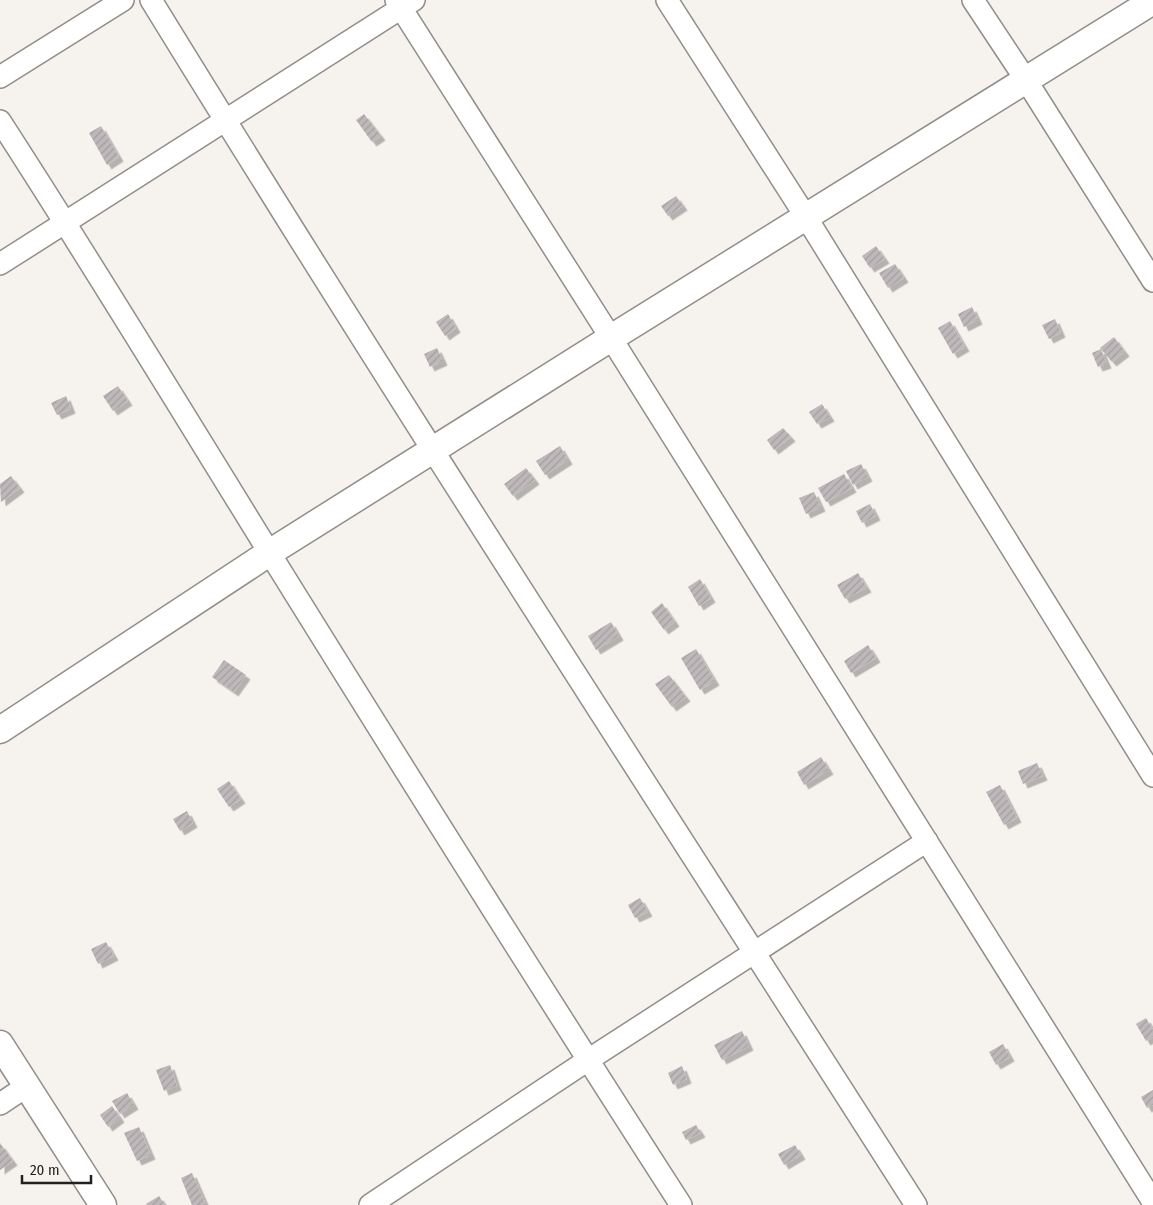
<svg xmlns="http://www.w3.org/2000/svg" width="1153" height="1205" viewBox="0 0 1153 1205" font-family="'Fira Sans Condensed',sans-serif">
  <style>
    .building { fill: url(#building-hatch); filter: url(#shadow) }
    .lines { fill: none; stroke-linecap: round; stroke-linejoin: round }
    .minor-casing { stroke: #918e89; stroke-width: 24 }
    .tertiary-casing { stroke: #918e89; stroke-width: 29 }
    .minor { stroke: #fff; stroke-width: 21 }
    .tertiary { stroke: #fff; stroke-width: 26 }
  </style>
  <defs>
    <pattern id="building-hatch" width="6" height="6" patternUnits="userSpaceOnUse" patternTransform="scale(1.25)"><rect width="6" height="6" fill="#beb8bb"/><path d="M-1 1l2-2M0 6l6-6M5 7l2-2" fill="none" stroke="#a39ea0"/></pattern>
    <filter id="shadow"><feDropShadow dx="4.5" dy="4.5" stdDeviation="0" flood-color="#0004"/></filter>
  </defs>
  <rect width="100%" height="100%" fill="#f6f3ee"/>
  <path class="building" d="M364,114L381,136L372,142L356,120Z
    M101,126L119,157L107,165L89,133Z
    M676,196L683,206L668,216L661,206Z
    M876,246L885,259L870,268L862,256Z
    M895,264L904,278L888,288L879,273Z
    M972,307L978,320L964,327L958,314Z
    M448,314L456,328L445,336L436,322Z
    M1055,319L1061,333L1049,339L1042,325Z
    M950,321L965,347L953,354L938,328Z
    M1114,337L1125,352L1112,362L1100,348Z
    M437,348L443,361L430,367L424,354Z
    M1101,349L1107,364L1098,367L1092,353Z
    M118,386L128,401L113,411L103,396Z
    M66,396L71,409L57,415L51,403Z
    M822,404L830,417L817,424L809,412Z
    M783,428L791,437L774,450L767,440Z
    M560,446L568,460L545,475L536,461Z
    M861,464L868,477L853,485L846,471Z
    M526,468L535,480L513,496L504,484Z
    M844,474L852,488L826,502L818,488Z
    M11,476L20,488L1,502L0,484Z
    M814,492L821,507L806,514L799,498Z
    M870,504L876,516L862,523L856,511Z
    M858,573L867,588L845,599L837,585Z
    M700,579L711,598L699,606L688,587Z
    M662,603L675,622L664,630L651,612Z
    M611,622L619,636L596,650L588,636Z
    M868,645L876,658L851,673L844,661Z
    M696,649L715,681L700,690L681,658Z
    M224,660L246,675L234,692L212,677Z
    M669,675L686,697L672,707L655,684Z
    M821,757L829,770L804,785L797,772Z
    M1037,763L1043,776L1023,784L1018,771Z
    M229,781L241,799L229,807L217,789Z
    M1000,785L1017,818L1004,825L986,792Z
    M187,811L193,823L180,831L173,819Z
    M640,898L648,912L635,918L628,905Z
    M106,942L114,956L98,964L91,949Z
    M1146,1018L1153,1030V1037L1146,1041L1136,1024Z
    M742,1031L749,1046L722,1060L714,1045Z
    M1003,1044L1010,1057L996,1065L989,1052Z
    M170,1065L177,1086L164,1091L156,1070Z
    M682,1066L687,1079L673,1085L668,1073Z
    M1153,1090V1105L1147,1108L1141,1097Z
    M127,1093L134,1105L120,1114L112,1101Z
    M112,1106L120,1118L108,1127L100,1115Z
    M696,1125L701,1133L686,1140L682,1132Z
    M139,1127L151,1155L137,1161L124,1133Z
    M0,1143L13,1161L0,1170Z
    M795,1145L801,1155L784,1165L778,1154Z
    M192,1173L206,1205H192L181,1178Z
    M159,1196L165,1205H147L146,1204Z"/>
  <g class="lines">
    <g class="minor-casing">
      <path id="minor" d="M151,0C400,405 660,804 916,1205
        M396,0L611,338L1153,1202
        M667,0L806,217L1153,776
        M973,0L1026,80L1153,281
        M0,77L123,0
        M0,121C92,263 180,408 269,552C405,771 542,989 681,1205
        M0,264L414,0
        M0,1104L27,1086
        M370,1205L588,1060L927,841"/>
    </g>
    <g class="tertiary-casing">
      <path id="tertiary" d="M0,730L269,553L611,338L1153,1
        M0,1044L103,1205"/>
    </g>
    <use href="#minor" class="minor"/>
    <use href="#tertiary" class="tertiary"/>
  </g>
  <path d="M22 1175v8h69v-8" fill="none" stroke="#232120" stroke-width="2.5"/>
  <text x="30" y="1175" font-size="15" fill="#232120" stroke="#f6f3ee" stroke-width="4" paint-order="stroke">20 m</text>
</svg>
